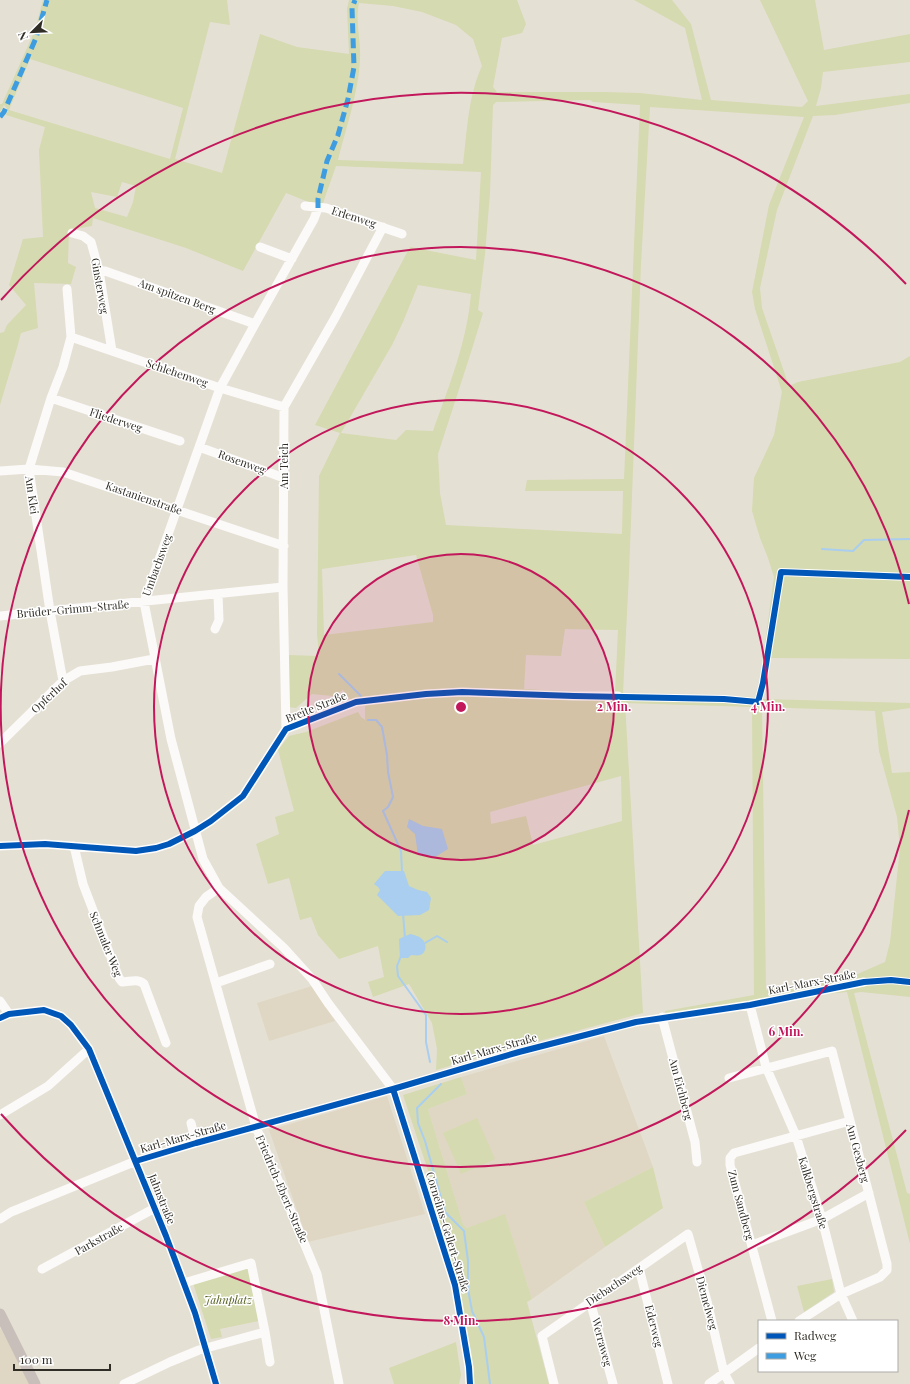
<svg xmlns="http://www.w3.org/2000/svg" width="910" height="1384" viewBox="0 0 910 1384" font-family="'Playfair Display',serif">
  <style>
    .built { fill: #dfd7c3 }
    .green { fill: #d5dab0; fill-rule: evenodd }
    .water { fill: #aaceef }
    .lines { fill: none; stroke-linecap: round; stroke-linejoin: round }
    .stream { stroke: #aaceef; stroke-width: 2 }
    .minor { stroke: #fbfaf9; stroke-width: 9 }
    .major { stroke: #c8bfba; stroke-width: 11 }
    .quiet { stroke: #3e9de0; stroke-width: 5; stroke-dasharray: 10 5; stroke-linecap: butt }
    .cycleway-casing { stroke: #fff; stroke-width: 8 }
    .cycleway { stroke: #0057b8; stroke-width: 6 }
    .ring { fill: none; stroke: #c2185b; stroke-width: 2 }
    .labels { text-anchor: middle; stroke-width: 3; stroke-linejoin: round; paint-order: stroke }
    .street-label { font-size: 11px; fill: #302d26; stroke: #fff }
    .park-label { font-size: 11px; font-style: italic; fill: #545e1e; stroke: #fff }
    .centre { fill: #c2185b; stroke: #fff; stroke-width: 2 }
    .ring-label { font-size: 12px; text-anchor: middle; font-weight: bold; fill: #c2185b; stroke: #fff; stroke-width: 3; stroke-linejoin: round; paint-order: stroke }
  </style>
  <rect width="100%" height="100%" fill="#e5e0d4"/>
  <path class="built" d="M312,986L335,1021L269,1041L257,1003Z
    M604,1036L653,1167L584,1202L605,1247L532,1299L505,1215L467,1228L463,1224L428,1109L467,1094L461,1077Z
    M387,1096L425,1214L308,1242L269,1130Z
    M0,1329H1L31,1384H0Z"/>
  <path class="green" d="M43,0H227L230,25L210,22L175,159L222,173L260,34L297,47L349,54L347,9L349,0H517L526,24L522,33L502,38L493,87L497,92H604L640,93L702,100L685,28L634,0H672L691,24L711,100L802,107L808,101L760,0H815L824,50L910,34V62L823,72L821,88L816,106L910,94V103L835,115L813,116L777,210L760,288L762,308L789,386L798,382L900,362L910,356V659L770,658L763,699L910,703V708L882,712L892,773L910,772V997L861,992L854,993L907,1193L910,1194V1244L847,992L752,1001L666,1015L665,1011L754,995L752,707L625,703L643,1013L487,1055L436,1070L437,1049L432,1023L409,984L373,997L368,982L384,977L378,946L339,959L318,935L311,917L300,920L289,878L268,884L256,844L279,834L275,817L294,811L278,750L289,736L306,732L358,712L361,717L365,720V706H355L343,690L333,696L312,694L296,708L288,707L287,655L319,656L317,634L319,476L340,433L315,425L410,247L476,260L481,172L336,166L323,203H311L286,193L243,271L186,248L93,218L92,226L69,230L68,263L76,267L71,284L34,283L38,328L21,333L17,348L0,405V333L4,332L7,325L26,305L9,285L23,239L43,237L39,150L45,127L6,115L8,110L4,105L0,112V104H2L35,30ZM359,3L393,6L422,12L456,25L473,39L482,66C468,96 467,132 463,164L338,160C346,128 359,91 360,58C361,39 355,23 359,3ZM30,59L183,108L170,159L9,110ZM590,100L593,102L640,105L624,479L527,480L525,491H623L622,534L446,525L440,493L438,454L472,349L483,313L478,310L485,254L490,193L493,105L496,102ZM650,107L804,117L769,205L752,292L755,309L782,392L774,435L754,478L752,511L760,538L768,558L774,577L760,681L755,697L623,693L629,573L641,264ZM122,182L136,186L133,202L127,217L95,208L91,192L117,197ZM418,285L471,294C467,342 449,386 433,431L406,430L396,440L341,433L392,345L403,322ZM416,555L433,615V622L324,635L322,569ZM565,629L618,630L615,694L524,689L526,655L561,656ZM762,707L875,711L879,751L897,817L900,848L890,942L885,962L853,976L766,990ZM621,776L622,821L533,845L526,816L491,824L490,812Z
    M461,1077L467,1094L428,1109L463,1224L467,1228L505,1214L532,1299L527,1302L549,1384H474V1371L464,1316L435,1211L441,1210L403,1095Z
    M477,1118L495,1159L461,1174L443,1133Z
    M653,1167L663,1208L605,1247L584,1202Z
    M248,1267L259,1321L220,1329L222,1337L211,1339L193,1283Z
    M832,1279L834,1292L804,1312L797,1286Z
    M456,1342L461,1375L459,1384H394L389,1368Z"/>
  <path class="water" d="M409,819L423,826L442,829L448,849L435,857L418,855L415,834L407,827Z
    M385,871H404L409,886L418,890L427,892L431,898L429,910L420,915L398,916L377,895L380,890L378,887L374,884Z
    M410,934C414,935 419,936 422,939C427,943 427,953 420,955C417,956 414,955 411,955L408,958H400L399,939Z"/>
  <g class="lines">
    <path class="stream" d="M822,549L853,551L864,540L910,539
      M339,674L361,696
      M368,720H376L382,727L387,755L388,772L393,797L388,807L383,811L401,851L402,872
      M403,914L405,938
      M425,943L437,936L447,942
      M401,956L397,966L398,976L426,1015V1042L430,1062
      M441,1084L417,1108L418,1123L425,1141L445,1212L464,1231L468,1261V1289L472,1311L484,1337L490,1384"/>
    <path class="minor" d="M305,206L326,208L402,234
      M318,208L314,219L255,324L220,388L144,602L171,739L203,859L219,888L284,948L312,979L328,1003L393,1089L455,1285L469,1367L470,1384
      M72,233L83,236L91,242L99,271L112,351
      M260,247L292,259
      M99,271H105L255,324
      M71,337L220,388L284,407
      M51,398L180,441
      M199,447L284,478
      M0,471L29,469L63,472L284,546
      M0,616L283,587
      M215,629L219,620L218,595
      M63,681L50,611L29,469L51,398L63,367L71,337L67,289
      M286,729L283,587L284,407L336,316L383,227
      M0,743L63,681L80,671L112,667L154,659
      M0,846L45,844L136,851L156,848L169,844L195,831L211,821L243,796L286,729L356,702L426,694L462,692L574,696H618
      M74,846L83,884L119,978L122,982C130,982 137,978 144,984L166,1043
      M219,888L206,897L199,906L197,917L256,1127L317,1274L339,1384
      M216,983L270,964
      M0,1001L9,1014
      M750,1005L766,1067L796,1136L822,1219L841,1294L853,1321
      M662,1017L695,1142L697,1162
      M0,1018L9,1014L44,1010L61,1016L71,1025L89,1049L166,1236L195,1313L216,1384
      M729,1078L832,1051L887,1264V1270L880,1277L841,1294L799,1321
      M0,1115L48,1086L89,1049
      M191,1123L196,1143
      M0,1219L11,1212L136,1161L196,1143L393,1089L519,1052L636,1022L750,1005L864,982
      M752,1245L822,1219L869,1193
      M639,1268L668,1384
      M42,1269L155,1208
      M590,1301L613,1384
      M772,1321L730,1165V1158L734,1153L850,1121
      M265,1332L270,1362
      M124,1384L170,1362L199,1350L265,1332L251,1263L184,1283
      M554,1384L542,1336L688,1234L707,1301L724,1373L730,1384
      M709,1384L759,1348"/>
    <path class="major" d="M0,1314L35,1384"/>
    <path class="quiet" d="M0,117L4,112L36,38L47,0
      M318,208V199L327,161L338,135L348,99L354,67L352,8L355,0"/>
    <g class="cycleway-casing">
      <path id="cycleway" d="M0,846L45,844L136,851L156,848L169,844L195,831L211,821L243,796L286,729L356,702L426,694L462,692L574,696L724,699L758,702L763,683L781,572L910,577
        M0,1018L9,1014L44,1010L61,1016L71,1025L89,1049L166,1236L195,1313L216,1384
        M393,1089L455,1285L469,1367L470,1384
        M136,1161L196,1143L393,1089L519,1052L636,1022L750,1005L864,982L891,980L910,982"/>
    </g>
    <use href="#cycleway" class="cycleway"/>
  </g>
  <circle cx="461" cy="707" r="153" fill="#c2185b" fill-opacity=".12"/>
  <g class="ring">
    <circle cx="461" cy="707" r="153"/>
    <circle cx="461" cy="707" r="307"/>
    <path d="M909 810A460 460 0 1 1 909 604"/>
    <path d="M906 1130A614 614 0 0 1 1 1114M1 300A614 614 0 0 1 906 284"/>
  </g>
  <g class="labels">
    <g class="street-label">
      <text transform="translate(354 217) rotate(18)" y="4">Erlenweg</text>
      <text transform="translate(100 286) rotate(80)" y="4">Ginsterweg</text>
      <text transform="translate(177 296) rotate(20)" y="4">Am spitzen Berg</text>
      <text transform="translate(177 373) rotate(19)" y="4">Schlehenweg</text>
      <text transform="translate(116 420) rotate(18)" y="4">Fliederweg</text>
      <text transform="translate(242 462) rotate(20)" y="4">Rosenweg</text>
      <text transform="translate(284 466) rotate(-90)" y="4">Am Teich</text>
      <text transform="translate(32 495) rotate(82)" y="4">Am Klei</text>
      <text transform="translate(144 498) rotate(19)" y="4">Kastanienstraße</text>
      <text transform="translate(157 565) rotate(-70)" y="4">Umbachsweg</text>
      <text transform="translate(73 609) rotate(-5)" y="4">Brüder-Grimm-Straße</text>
      <text transform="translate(49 696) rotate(-43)" y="4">Opferhof</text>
      <text transform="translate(316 707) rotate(-22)" y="4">Breite Straße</text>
      <text transform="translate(106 944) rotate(68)" y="4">Schmaler Weg</text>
      <text transform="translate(812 982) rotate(-11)" y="4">Karl-Marx-Straße</text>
      <text transform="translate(494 1049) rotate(-16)" y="4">Karl-Marx-Straße</text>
      <text transform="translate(681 1089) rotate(75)" y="4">Am Eichberg</text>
      <text transform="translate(183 1137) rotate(-16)" y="4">Karl-Marx-Straße</text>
      <text transform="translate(858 1153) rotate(75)" y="4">Am Gexberg</text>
      <text transform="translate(282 1189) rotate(67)" y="4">Friedrich-Ebert-Straße</text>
      <text transform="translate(813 1193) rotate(73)" y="4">Kalkbergstraße</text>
      <text transform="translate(162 1199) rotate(68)" y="4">Jahnstraße</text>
      <text transform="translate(741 1205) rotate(75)" y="4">Zum Sandberg</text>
      <text transform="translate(448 1232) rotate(73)" y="4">Cornelius-Gellert-Straße</text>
      <text transform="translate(99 1239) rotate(-29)" y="4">Parkstraße</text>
      <text transform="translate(614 1285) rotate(-34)" y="4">Diebachsweg</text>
      <text transform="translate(707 1303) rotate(75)" y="4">Diemelweg</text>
      <text transform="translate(654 1326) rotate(76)" y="4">Ederweg</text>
      <text transform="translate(602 1342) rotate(75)" y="4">Werraweg</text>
    </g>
    <g class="park-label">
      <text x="228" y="1304">Jahnplatz</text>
    </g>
  </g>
  <circle cx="461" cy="707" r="6" class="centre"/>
  <g class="ring-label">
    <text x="614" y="711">2 Min.</text>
    <text x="768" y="711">4 Min.</text>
    <text x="786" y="1036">6 Min.</text>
    <text x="461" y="1325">8 Min.</text>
  </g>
  <rect x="758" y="1320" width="140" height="52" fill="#ffffff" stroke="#acaba8"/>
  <rect x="766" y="1333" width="20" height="6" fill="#0057b8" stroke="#acaba8"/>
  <text x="794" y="1340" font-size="12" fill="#302d26">Radweg</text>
  <rect x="766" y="1353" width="20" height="6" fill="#3e9de0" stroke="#acaba8"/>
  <text x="794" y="1360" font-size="12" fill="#302d26">Weg</text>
  <g transform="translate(32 32) rotate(246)" stroke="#ffffff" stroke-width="3" paint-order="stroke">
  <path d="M0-3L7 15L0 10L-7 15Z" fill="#302d26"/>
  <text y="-6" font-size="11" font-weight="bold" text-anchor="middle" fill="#302d26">N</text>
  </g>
  <path d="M14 1364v6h96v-6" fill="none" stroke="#302d26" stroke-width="2"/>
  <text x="20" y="1364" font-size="12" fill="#302d26" stroke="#ffffff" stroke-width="3" paint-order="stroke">100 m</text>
</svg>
